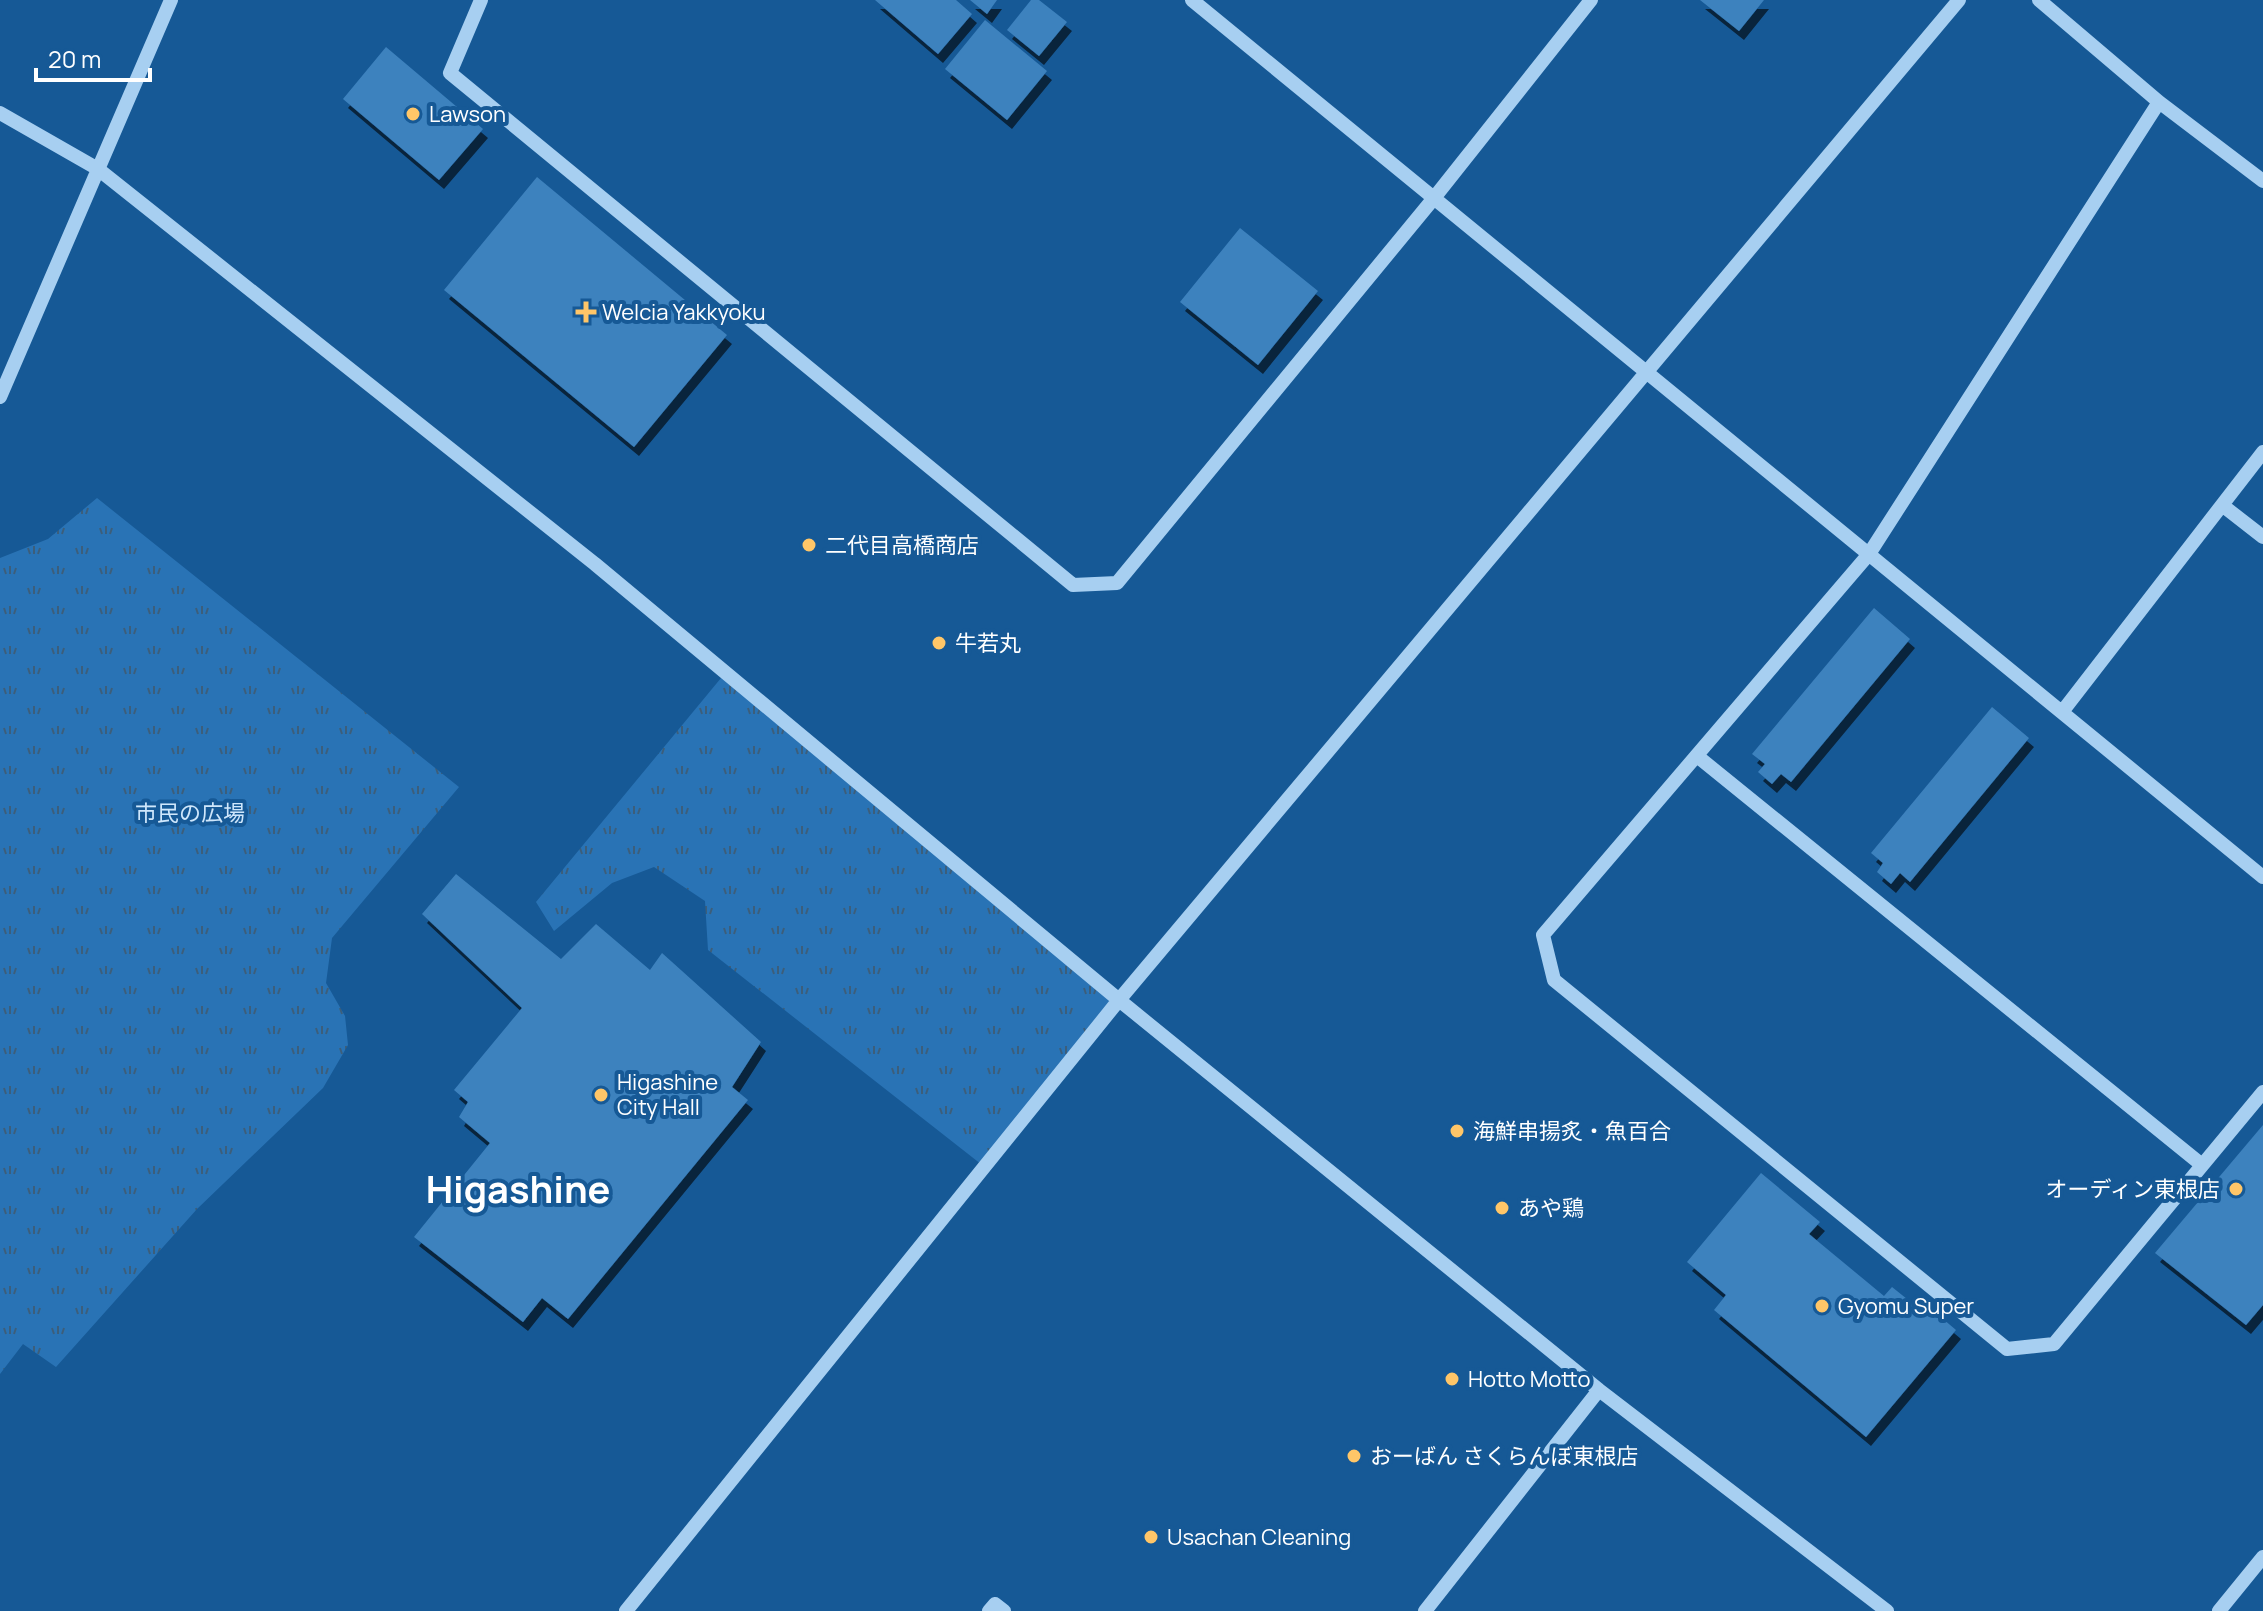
<svg xmlns="http://www.w3.org/2000/svg" width="2263" height="1611" viewBox="0 0 2263 1611" font-family="Manrope,'Noto Sans JP',sans-serif">
  <style>
    .park { fill: url(#park-tufts) }
    .building { fill: #3e82be; filter: url(#shadow) }
    .lines { fill: none; stroke-linecap: round; stroke-linejoin: round }
    .minor { stroke: #a7cff1; stroke-width: 14 }
    .poi-dot { fill: #ffc668; stroke: #165996; stroke-width: 3 }
    .labels { text-anchor: middle; stroke-width: 8; stroke-linejoin: round; paint-order: stroke }
    .poi-label { font-size: 22px; fill: #fff; stroke: #165996; text-anchor: start }
    .park-label { font-size: 22px; fill: #cfe7fc; stroke: #165996 }
    .town-label { font-size: 38px; font-weight: bold; fill: #fff; stroke: #165996 }
  </style>
  <defs>
    <pattern id="park-tufts" width="24" height="20" patternUnits="userSpaceOnUse" patternTransform="scale(2)"><rect width="24" height="20" fill="#2973b5"/><path d="M3 7l-1-3M5 7V3M7 7l1-3M15 17l-1-3M17 17v-4M19 17l1-3" fill="none" stroke="#3c5e7b"/></pattern>
    <filter id="shadow"><feDropShadow dx="5" dy="9" stdDeviation="0" flood-color="#0009"/></filter>
  </defs>
  <rect width="100%" height="100%" fill="#165996"/>
  <path class="park" d="M97,498L459,787L332,938L326,983L345,1016L348,1045L323,1088L197,1209L56,1367L23,1344L0,1374V558L48,539Z
    M726,672L1119,1000L986,1168L708,950L705,901L654,867L612,883L554,931L536,902Z"/>
  <path class="building" d="M875,0H956L972,14L938,54Z
    M970,0H997L987,14Z
    M1031,0H1039L1067,22L1039,56L1007,30Z
    M1700,0H1764L1739,31Z
    M985,20L1047,71L1007,120L945,69Z
    M386,47L483,129L439,180L343,99Z
    M537,177L727,335L634,447L444,290Z
    M1240,228L1318,291L1258,365L1180,302Z
    M1874,608L1910,639L1791,782L1781,774L1772,784L1758,772L1765,764L1752,754Z
    M1992,707L2029,738L1910,882L1900,873L1891,884L1877,872L1883,863L1871,853Z
    M456,874L561,959L596,924L650,970L662,953L761,1042L732,1087L748,1100L568,1319L542,1298L523,1322L414,1237L490,1143L459,1117L468,1102L454,1090L522,1008L422,914Z
    M2263,1125V1305L2246,1325L2155,1253Z
    M1761,1173L1820,1222L1809,1234L1884,1296L1892,1287L1912,1303L1917,1297L1956,1330L1866,1437L1714,1310L1726,1295L1687,1262Z"/>
  <g class="lines">
    <path class="minor" d="M481,0L450,73L1073,585L1117,583L1434,198L1591,0
      M1192,0L2263,877
      M2039,0L2159,102L1869,554L1543,935L1554,980L2007,1349L2054,1344L2263,1092
      M2159,102L2263,181
      M0,113L98,169L595,564L1119,1000L1599,1390L1887,1611
      M0,397L171,0
      M2222,505L2263,537
      M2062,712L2263,452
      M1697,756L2202,1165
      M626,1611L1119,1000L1959,0
      M989,1611L995,1604L1004,1611
      M1425,1611L1599,1390
      M2219,1611L2263,1557"/>
  </g>
  <g class="poi-dot">
    <circle cx="413" cy="114" r="8"/>
    <path d="M582 300h8v8h8v8h-8v8h-8v-8h-8v-8h8z"/>
    <circle cx="809" cy="545" r="8"/>
    <circle cx="939" cy="643" r="8"/>
    <circle cx="601" cy="1095" r="8"/>
    <circle cx="1457" cy="1131" r="8"/>
    <circle cx="2236" cy="1189" r="8"/>
    <circle cx="1502" cy="1208" r="8"/>
    <circle cx="1822" cy="1306" r="8"/>
    <circle cx="1452" cy="1379" r="8"/>
    <circle cx="1354" cy="1456" r="8"/>
    <circle cx="1151" cy="1537" r="8"/>
  </g>
  <g class="labels">
    <g class="poi-label">
      <text x="429" y="122">Lawson</text>
      <text x="602" y="320">Welcia Yakkyoku</text>
      <text x="825" y="553">二代目高橋商店</text>
      <text x="955" y="651">牛若丸</text>
      <text x="617" y="1090">Higashine<tspan x="617" dy="25">City Hall</tspan></text>
      <text x="1473" y="1139">海鮮串揚炙・魚百合</text>
      <text x="2220" y="1197" text-anchor="end">オーディン東根店</text>
      <text x="1518" y="1216">あや鶏</text>
      <text x="1838" y="1314">Gyomu Super</text>
      <text x="1468" y="1387">Hotto Motto</text>
      <text x="1370" y="1464">おーばん さくらんぼ東根店</text>
      <text x="1167" y="1545">Usachan Cleaning</text>
    </g>
    <g class="park-label">
      <text x="190" y="821">市民の広場</text>
    </g>
    <g class="town-label">
      <text x="518" y="1203">Higashine</text>
    </g>
  </g>
  <path d="M36 68v12h114v-12" fill="none" stroke="#ffffff" stroke-width="4"/>
  <text x="48" y="68" font-size="24" fill="#ffffff" stroke="#165996" stroke-width="6" paint-order="stroke">20 m</text>
</svg>
